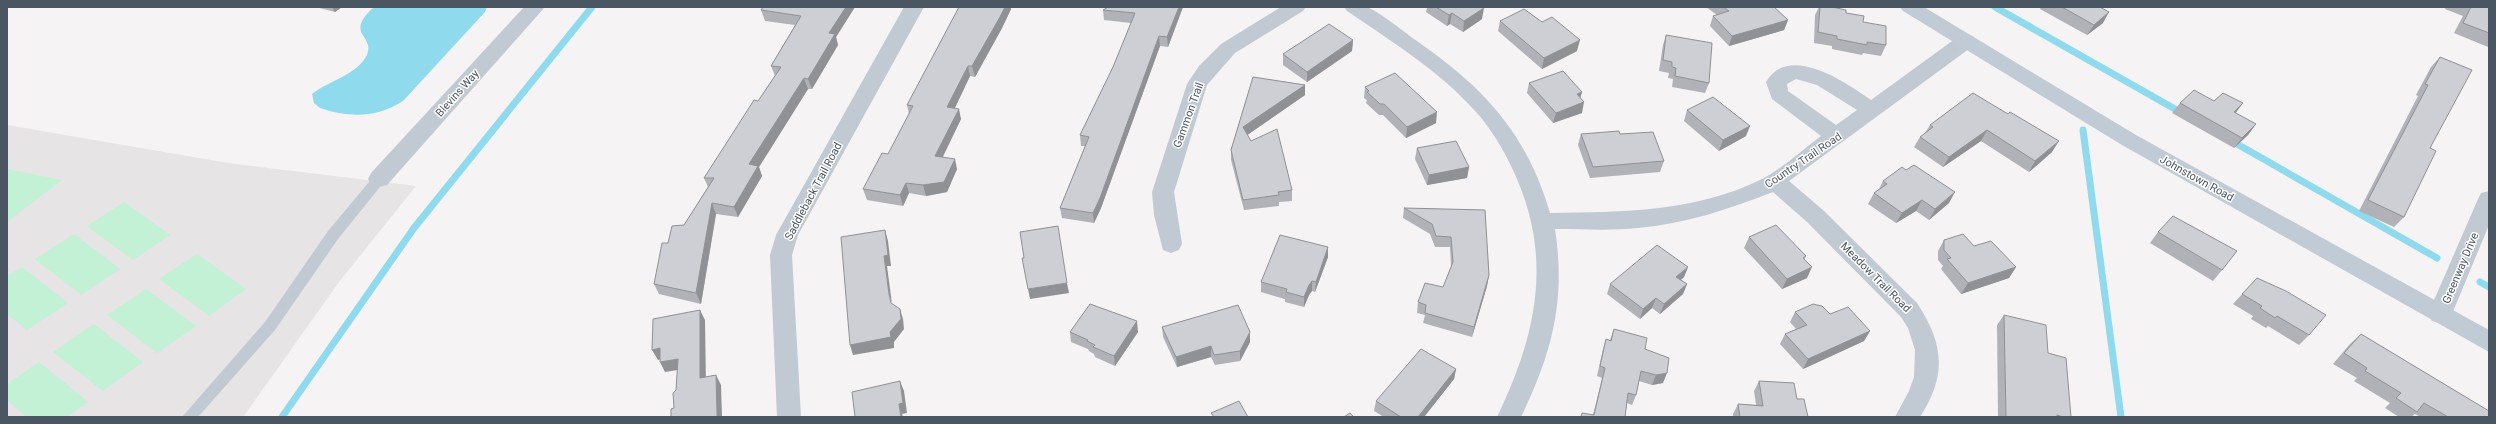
<svg xmlns="http://www.w3.org/2000/svg" width="2496" height="424" viewBox="0 0 2496 424" font-family="Roboto,sans-serif">
  <style>
    .education { fill: #e6e4e5 }
    .green { fill: #c3f1d5 }
    .water { fill: #90daee }
    .lines { fill: none; stroke-linecap: round; stroke-linejoin: round }
    .stream { stroke: #90daee; stroke-width: 7 }
    .service { fill: #c1cad2; fill-rule: evenodd }
    .minor { fill: #c1cad2; fill-rule: evenodd }
    .secondary { fill: #c1cbd6; fill-rule: evenodd }
    .wall { fill: #b0b2b7 }
    .shaded-wall { fill: #909195 }
    .building { fill: #cdcfd5; stroke: #909195 }
    .labels { text-anchor: middle; stroke-width: 3; stroke-linejoin: round; paint-order: stroke }
    .street-label { font-size: 11px; fill: #4a5661; stroke: #fff }
  </style>
  <rect width="100%" height="100%" fill="#f5f3f3"/>
  <path class="education" d="M7,125L228,163L416,186L339,282L243,417H7Z"/>
  <path class="green" d="M7,169L62,180L7,222Z
    M124,202L170,235L133,260L87,226Z
    M74,234L120,269L81,295L35,259Z
    M197,254L246,289L209,316L159,279Z
    M22,267L68,303L27,330L7,314V276Z
    M146,289L196,326L157,353L107,315Z
    M94,324L143,362L103,391L53,352Z
    M39,362L88,402L67,417H27L7,400V384Z"/>
  <path class="water" d="M374,7H487L485,12L403,101C377,118 349,118 320,108L314,103L312,94C328,81 357,75 367,55C376,35 343,35 374,7Z"/>
  <g class="lines">
    <path class="stream" d="M1995,7L2182,113
      M2083,130L2121,417
      M2230,140L2437,258
      M2480,282L2489,287
      M282,417L414,228L592,7"/>
    <path class="service" d="M379,174L385,179L384,182L338,239L275,330L198,417H182L265,322L328,231L374,176Z"/>
    <path class="minor" d="M524,7H545L387,185L379,187L371,185L368,179L371,173Z
      M904,7H924L798,235L792,255L801,417H777L770,255L776,235Z
      M1281,7H1306L1303,11L1235,53L1207,85L1174,192L1182,244L1179,250L1171,253L1163,250L1154,215L1152,192L1187,84L1199,66L1221,44Z
      M1344,7C1351,7 1359,6 1366,7C1374,8 1405,32 1414,39C1482,86 1526,131 1550,213C1623,212 1696,212 1762,179C1783,168 1802,150 1821,136L1772,99L1766,82C1789,43 1845,82 1871,100L1959,36L1966,34L1973,36L1976,41L1973,46L1789,181L1823,210L1917,303C1944,344 1947,375 1920,417H1895L1909,391L1914,377L1915,350L1908,328L1901,317L1807,222L1773,192C1729,209 1685,224 1638,228C1611,231 1582,229 1555,229C1566,301 1552,353 1521,417H1497C1535,338 1553,263 1517,179C1506,154 1494,132 1476,112C1440,71 1392,42 1347,11ZM1796,79L1817,85L1857,110L1836,125L1788,91L1787,84Z
      M2489,191V225L2452,314L2448,321L2440,323L2432,321L2428,314L2478,199L2481,193Z"/>
    <path class="secondary" d="M1900,7H1924L2136,135L2489,330V352L2122,145L1903,11Z"/>
  </g>
  <path class="wall" d="M316,7H342L335,12Z
    M763,7H855L836,37L838,45L812,89H808L759,167L762,176L738,217L716,214L701,304L659,294L654,284L668,243L684,225L708,187L704,178L758,101L775,76L771,66L795,25L765,21L761,10Z
    M959,7H1011V9L1002,28L975,77L970,76L955,108L961,119L943,157L957,169L947,192L926,196L909,193L903,206L867,200L863,189L888,154L909,114L907,105Z
    M1108,7H1183L1168,47L1160,46L1101,208L1094,223L1062,218L1060,208L1085,146H1081L1080,135L1113,67L1131,23L1104,20L1103,10Z
    M1425,7H1482V19L1463,32L1450,24L1447,26L1426,12L1427,8Z
    M1706,7H1774L1788,20L1784,30L1729,46L1710,26L1713,16L1717,15Z
    M1819,7H1832L1863,22L1886,45L1881,56L1863,53L1862,55L1832,49V46L1814,43L1815,15Z
    M2041,7H2100L2103,23L2087,35L2040,9Z
    M2446,7H2489V46L2488,47L2454,33L2463,16L2445,9Z
    M1500,21L1542,22L1577,51L1542,69L1498,31Z
    M1666,35L1709,83L1705,93L1672,87L1673,79L1668,78L1669,73L1659,71L1663,45Z
    M1353,40L1352,51L1307,82L1283,65V54Z
    M2440,57L2430,148L2404,217L2394,227L2359,211L2418,96L2416,95L2431,67Z
    M1253,77L1305,85V95L1247,135L1251,141L1292,190V201L1279,202V206L1244,210L1231,160V150Z
    M1529,83L1582,92L1580,98L1582,113L1553,123L1527,93Z
    M1365,87L1436,123L1406,138L1383,115H1379L1366,103L1367,100L1364,98Z
    M1973,93L2052,152L2029,172L1981,141L1943,167L1914,147L1920,137L1925,133L1930,125Z
    M2180,103L2235,113L2256,124L2248,135L2234,148L2172,113Z
    M1687,110L1746,136L1719,151L1684,121Z
    M1581,134H1620L1664,161L1660,172L1590,178L1578,145Z
    M1417,148L1469,167L1467,178L1427,185L1415,159Z
    M1883,181L1949,203L1929,220L1916,211L1896,223L1868,204L1874,193L1879,189Z
    M1404,208L1485,210L1489,275L1487,286L1472,337L1423,323L1425,315L1417,313L1418,302L1443,287L1451,267L1450,247H1435L1430,234L1403,218Z
    M2158,232L2222,270L2213,281L2150,243Z
    M1749,237L1806,256L1804,260L1807,278L1782,289L1744,248Z
    M1944,240L1974,246L2016,267L2009,278L1961,294L1941,269L1943,266L1938,260V251Z
    M1328,247V257L1315,292L1312,291L1309,295L1304,307L1285,302V299L1261,292V282Z
    M1688,267L1684,277L1681,280L1687,284L1683,294L1660,314L1652,308L1640,319L1607,294L1610,284Z
    M2257,278L2309,335L2299,345L2268,326L2266,328L2251,319L2253,316L2233,304Z
    M1795,312L1830,314L1870,331L1864,341L1803,369L1780,344L1785,334L1796,329L1790,322Z
    M2004,315L2048,353L2071,417H1998L1997,325Z
    M1162,327L1250,332V342L1240,361L1215,365L1211,357L1177,367L1163,337Z
    M1614,329L1645,349L1663,383L1652,385L1639,381L1636,395L1632,405L1627,403L1625,417H1581L1582,413L1593,415L1602,378L1597,376L1603,349L1606,339L1610,340Z
    M1070,332H1138L1115,366L1095,357L1094,354L1089,351L1088,349L1071,342Z
    M2361,334L2489,417H2420L2415,414L2411,417H2399L2385,408L2390,403L2354,381L2357,378L2333,364L2350,344Z
    M1456,369L1454,379L1424,417H1384L1374,411L1376,401Z
    M1759,381L1797,399L1808,417H1733V414L1738,404L1756,405L1754,391Z"/>
  <path class="shaded-wall" d="M332,7H342L335,12Z
    M846,7H855L836,37L838,45L812,89L808,79L829,33Z
    M1005,7H1011V9L1002,28L975,77L972,66Z
    M1179,7H1183L1168,47L1167,37Z
    M1484,8L1482,19L1463,32L1464,21Z
    M2109,12L2103,23L2087,35L2094,25Z
    M1452,13L1450,24L1447,26L1449,15Z
    M1788,20L1784,30L1729,46L1732,36Z
    M1159,36L1160,46L1101,208L1094,223L1093,213Z
    M1353,40L1352,51L1307,82V72Z
    M1580,40L1577,51L1542,69L1544,58Z
    M968,66L970,76L950,118L947,107Z
    M804,78L808,89L759,167L762,176L738,217L734,207L749,164Z
    M1305,85V95L1243,138V127Z
    M1582,92L1579,102L1577,94Z
    M1584,102L1582,113L1553,123L1556,113Z
    M2243,103L2235,114L2234,112Z
    M959,109L961,119L938,166L935,156Z
    M1437,112L1436,123L1406,138L1407,127Z
    M2256,124L2248,135L2234,148L2242,138Z
    M1750,126L1746,136L1719,151L1723,140Z
    M1987,130L1981,141L1943,167L1949,157Z
    M2059,141L2052,152L2029,172L2035,161Z
    M955,159L957,169L947,192L926,196L923,185Z
    M1469,167L1467,178L1427,185L1429,175Z
    M906,183L909,193L903,206L900,195Z
    M1955,192L1949,203L1929,220L1935,209Z
    M1922,200L1916,211L1896,223L1902,213Z
    M712,203L716,214L701,304L696,293Z
    M885,230L888,241L891,266H887L892,304L895,313L889,294L884,256Z
    M1328,247V257L1315,292L1316,282Z
    M1688,267L1684,277L1672,287L1676,277Z
    M1812,267L1807,278L1782,289L1787,279Z
    M2016,267L2009,278L1961,294L1968,283Z
    M1489,275L1487,286L1472,337L1474,327Z
    M1312,281V291L1309,295L1304,307V297L1309,285Z
    M1067,283L1069,293L1030,299L1028,289Z
    M1687,284L1683,294L1660,314L1664,304Z
    M1656,298L1652,308L1640,319L1643,309Z
    M900,309L903,319L904,329L894,342V348L853,355L850,345L890,332Z
    M700,310L705,320L706,388L700,378Z
    M1137,321L1138,332L1115,366L1114,356Z
    M1870,331L1864,341L1803,369L1808,359Z
    M1250,332V342L1240,361V351Z
    M1211,346V357L1177,367L1176,357Z
    M660,348L665,358L658,360L652,350Z
    M678,359L684,369L665,372L660,362Z
    M1456,369L1454,379L1424,417H1418Z
    M1667,373L1663,383L1652,385L1656,375Z
    M716,375L721,385L722,417H717Z
    M900,381L904,391L907,413L902,414L903,417H901L899,404Z"/>
  <path class="building" d="M763,7H846L829,33L835,34L808,79L804,78L749,164L758,166L734,207L712,203L696,293L654,284L662,243H668L672,226L684,225L714,178H704L754,100L758,101L781,67L771,66L801,16L761,10Z
    M959,7H1005L1000,17L972,66H968L947,107L959,109L935,156L955,159L944,182L923,185L906,183L900,195L863,189L882,153L888,154L913,106L907,105Z
    M1108,7H1179L1167,37L1159,36L1100,198L1093,213L1060,208L1089,137L1080,135L1113,67L1135,13L1103,10Z
    M1436,7H1482L1484,8L1464,21L1452,13L1449,15Z
    M1723,7H1774L1788,20L1732,36L1713,16L1729,11Z
    M1820,7H1832L1846,10V13L1864,16L1863,22L1886,26V45L1867,42V45L1837,39V36L1818,32Z
    M2062,7H2100L2109,12L2094,25Z
    M2471,7H2489V33L2463,23Z
    M1524,9L1542,22L1552,17L1580,40L1544,58L1500,21Z
    M1329,24L1353,40L1307,72L1283,54Z
    M1666,35L1712,43L1709,83L1675,76L1676,68L1672,67V62L1663,60Z
    M2440,57L2472,70L2430,148L2436,151L2404,217L2368,200L2428,85L2425,84Z
    M1563,71L1582,92L1577,94L1584,102L1556,113L1529,83Z
    M1395,73L1437,112L1407,127L1384,104H1380L1367,92L1369,91L1365,87Z
    M1253,77L1305,85L1243,127L1251,141L1277,129L1292,190L1278,192L1279,195L1243,200L1231,150Z
    M2194,90L2214,101L2223,93L2243,103L2234,112L2256,124L2242,138L2180,103Z
    M1973,93L2008,114L2010,112L2059,141L2035,161L1987,130L1949,157L1920,137L1933,127L1930,125Z
    M1713,97L1750,126L1723,140L1687,110Z
    M1619,131L1620,134L1653,132L1664,161L1593,167L1581,134Z
    M1456,141L1469,167L1429,175L1417,148Z
    M1914,165L1955,192L1935,209L1922,200L1902,213L1874,193L1887,184L1883,181L1902,167L1906,170Z
    M1404,208L1485,210L1489,275L1474,327L1425,313L1426,305L1418,302L1425,283L1443,287L1453,262L1451,237L1436,236L1432,224Z
    M2173,216L2237,251L2222,270L2158,232Z
    M1776,225L1806,256L1803,258L1812,267L1787,279L1749,237Z
    M1058,226L1067,283L1028,289L1022,258H1024L1020,232Z
    M885,230L888,255L884,256L889,294L891,303L900,309L901,319L890,332L891,337L850,345L841,237Z
    M1963,234L1974,246L1991,241L2016,267L1968,283L1947,259L1951,258L1944,250V240Z
    M1280,235L1328,247L1316,282L1312,281L1309,285L1304,297L1286,292L1287,289L1261,282Z
    M1657,245L1688,267L1676,277L1687,284L1664,304L1656,298L1643,309L1610,284Z
    M2257,278L2286,291L2326,315L2309,335L2277,316L2275,318L2260,308L2262,306L2242,294Z
    M1090,304L1137,321L1114,356L1093,347L1095,345L1087,341L1088,340L1070,332Z
    M1813,304L1822,306L1830,314L1848,307L1870,331L1808,359L1785,334L1807,325L1795,312Z
    M1238,305L1250,332L1240,351L1214,355L1211,346L1176,357L1162,327Z
    M700,310V378L716,375L717,417H668L671,416V409L674,408L673,393L676,390L678,359L660,362V348L652,350L653,319Z
    M2004,315L2046,325L2048,353L2066,358L2071,417H2063L2057,415V417H2006Z
    M1614,329L1647,338L1645,349L1669,358L1667,373L1656,375L1641,371L1636,395L1628,393L1625,417H1581L1582,413L1594,415L1605,368L1600,366L1606,339L1611,341Z
    M2361,334L2489,411V417H2448L2424,403L2417,412L2396,398L2401,393L2365,371L2367,368L2344,353Z
    M1421,349L1456,369L1418,417H1401L1376,401Z
    M900,381L903,403L899,404L901,417H855L852,392Z
    M1759,381L1794,383L1797,399H1804L1808,417H1740L1738,404L1763,406Z
    M1239,401L1248,417H1214L1211,413Z
    M1350,413L1354,417H1344Z"/>
  <g class="labels">
    <g class="street-label">
      <text transform="translate(457 93) rotate(-48)" y="4">Blevins Way</text>
      <text transform="translate(1188 115) rotate(-70)" y="4">Gammon Trail</text>
      <text transform="translate(1803 160) rotate(-34)" y="4">Country Trail Road</text>
      <text transform="translate(2197 178) rotate(29)" y="4">Johnstown Road</text>
      <text transform="translate(813 191) rotate(-62)" y="4">Saddleback Trail Road</text>
      <text transform="translate(2460 268) rotate(-67)" y="4">Greenway Drive</text>
      <text transform="translate(1876 277) rotate(45)" y="4">Meadow Trail Road</text>
    </g>
  </g>
  <rect width="2496" height="424" fill="none" stroke="#4a5661" stroke-width="16"/>
</svg>
